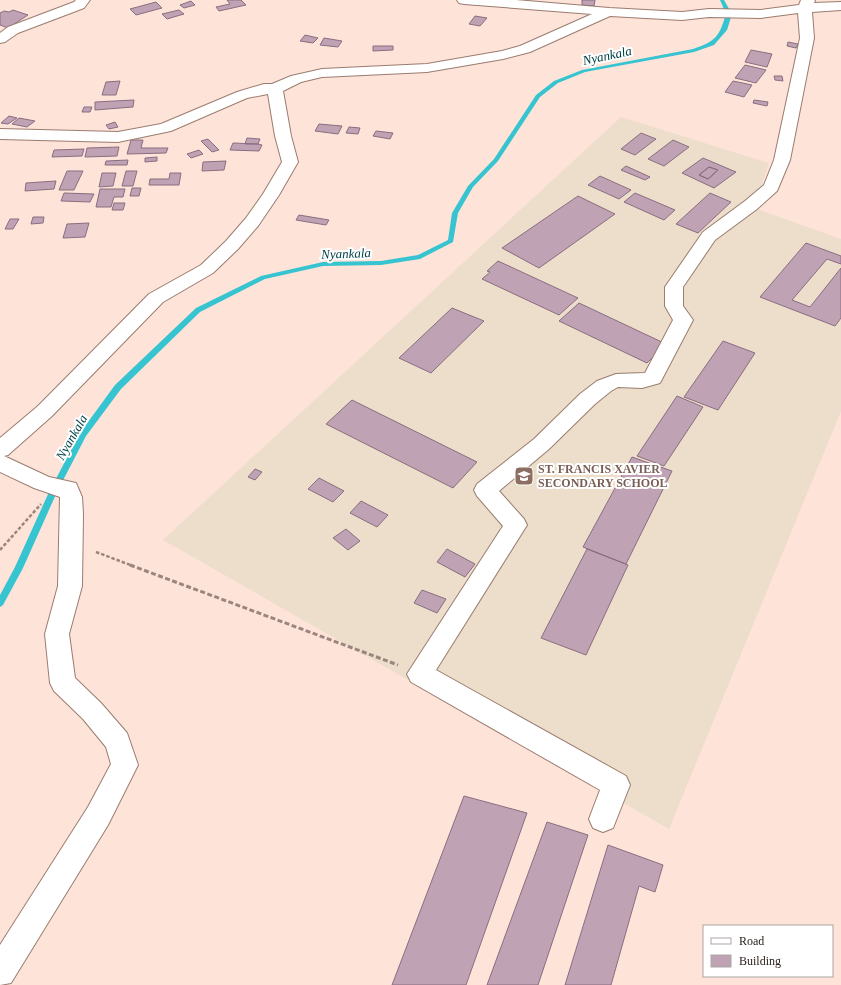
<svg xmlns="http://www.w3.org/2000/svg" width="841" height="985" viewBox="0 0 841 985" font-family="'Times New Roman',serif">
  <style>
    .education { fill: #edddcb }
    .lines { fill: none; stroke-linecap: round; stroke-linejoin: round }
    .stream { fill: #36c4d0; fill-rule: evenodd }
    .building { fill: #bfa2b4; stroke: #896e80; fill-rule: evenodd }
    .minor-casing { stroke: #9a7c6f; stroke-width: 2 }
    .path-far1 { stroke: #9a867e; stroke-width: 2.5; stroke-dasharray: 3.5 2; stroke-linecap: butt }
    .path { stroke: #9a867e; stroke-width: 3; stroke-dasharray: 5 2.5; stroke-linecap: butt }
    .minor { fill: #fff; fill-rule: evenodd }
    .labels { text-anchor: middle; stroke-width: 4; stroke-linejoin: round; paint-order: stroke }
    .education-label { font-size: 12px; font-weight: bold; fill: #785e54; stroke: #fff; text-anchor: start }
    .water-label { font-size: 13px; font-style: italic; fill: #004146; stroke: #fff }
  </style>
  <rect width="100%" height="100%" fill="#fee3d8"/>
  <path class="education" d="M621,117L769,163L754,208L841,239V411L669,829L163,540Z"/>
  <g class="lines">
    <path class="stream" d="M720,0H724L732,14L727,30L714,45L694,52L585,72L558,83L540,97L498,161L473,187L458,213L453,242L420,259L381,265L323,266L265,279L200,312L121,389L86,436L57,492L23,568L3,605L0,607V595L15,567L49,492L80,433L115,385L196,308L261,276L323,262L381,261L418,255L448,240L452,213L468,186L494,159L536,95L554,81L582,70L693,49C716,41 719,37 726,14Z"/>
  </g>
  <path class="building" d="M227,0H241L246,5L219,11L216,7L230,4Z
    M582,0H595L594,6L582,5Z
    M191,1L195,5L184,8L180,5Z
    M156,2L162,8L136,15L130,9Z
    M13,10L28,15L8,28L0,25V13L4,11L9,12Z
    M179,10L184,14L167,19L162,14Z
    M475,16L487,18L480,26L469,24Z
    M305,35L318,38L313,43L300,41Z
    M324,38L342,41L338,47L320,45Z
    M788,42L798,44L796,48L787,46Z
    M373,46H393V50L373,51Z
    M751,50L772,54L767,67L745,62Z
    M745,65L766,70L756,83L735,78Z
    M774,76H782L783,81L775,80Z
    M120,81L116,95H102L106,82Z
    M733,81L752,85L744,97L725,92Z
    M134,100L133,107L95,110V102Z
    M754,100L768,102L767,106L753,103Z
    M84,107H92L90,112H82Z
    M9,116L17,118L8,124L1,123Z
    M19,118L35,121L27,127L12,124Z
    M115,122L118,127L109,129L106,125Z
    M319,124L342,126L338,134L315,131Z
    M349,127L360,128L358,134L346,133Z
    M376,131L393,133L390,139L373,136Z
    M641,133L656,139L635,155L621,149Z
    M247,138L260,139L258,144H245Z
    M208,139L219,150L212,152L201,141Z
    M131,140H143L141,148H168L166,153L127,154Z
    M673,140L689,147L664,166L648,159Z
    M233,143L258,144L262,145L259,151L230,150Z
    M119,147L117,156L85,157L87,148Z
    M84,149L82,156L52,157L54,150Z
    M199,150L203,154L191,158L187,154Z
    M157,157V161L145,162V158Z
    M703,158L736,172L714,188L682,173ZM709,167L718,170L708,179L699,175Z
    M128,160L127,165H105L106,161Z
    M226,161L224,170L202,171L203,162Z
    M626,166L650,177L645,180L621,170Z
    M709,167L718,170L708,179L699,175Z
    M67,171H83L74,190H59Z
    M126,171H137L133,186H122Z
    M102,173H116L113,186L99,187Z
    M170,173H181L179,185H149L150,179H169Z
    M600,176L631,190L619,199L588,185Z
    M56,181L54,189L25,191L26,183Z
    M132,188H141L139,196H130Z
    M100,189H125L123,197H114L111,207H96Z
    M64,193L94,194L90,202L61,201Z
    M635,193L675,210L664,220L624,202Z
    M710,193L731,202L698,233L676,224Z
    M578,196L615,214L539,268L502,248Z
    M114,203H125L123,210H112Z
    M299,215L329,220L326,225L296,220Z
    M33,217H44L43,223L31,224Z
    M10,219H19L13,229H5Z
    M89,223L85,237L63,238L67,224Z
    M806,243L841,256V264L827,259L792,300L810,307L841,268V318L835,326L760,297Z
    M498,261L578,298L559,315L482,279L490,272L487,271Z
    M579,303L666,344L647,363L559,321Z
    M452,308L484,321L431,373L399,358Z
    M723,341L755,353L718,410L684,397Z
    M677,396L703,407L664,466L637,456Z
    M352,400L477,462L453,488L326,424Z
    M632,457L672,471L626,564L583,547Z
    M255,469L262,472L255,480L248,477Z
    M319,478L344,491L333,502L308,489Z
    M361,501L388,515L377,527L350,513Z
    M346,529L360,541L348,550L333,538Z
    M447,549L475,564L465,577L437,562Z
    M587,549L628,565L586,655L541,638Z
    M422,590L446,599L437,613L414,603Z
    M464,796L527,813L466,985H392Z
    M547,822L588,835L538,985H487Z
    M608,845L663,865L655,892L639,886L611,985H565Z"/>
  <g class="lines">
    <g class="minor-casing">
      <path id="minor" d="M76,0H90L84,8L18,33L5,42L0,43V33L8,27L74,2Z
        M457,0H516L609,8L682,12L709,9L761,10L799,5L801,0H815L814,3L841,2V10L812,12L814,38L790,160L777,191L757,209L715,240L683,287V306L693,320L660,383L642,388L618,387L611,391L595,404L549,449L499,491L524,519L527,525L436,670L626,776L630,785L613,828L603,832L593,828L589,819L600,790L411,682L407,674L503,526L477,496L474,490L477,484L534,439L580,394L597,381L616,374L645,373L673,320L665,306V287L703,232L745,201L764,185L774,160L800,38L798,13L761,18L709,17L682,20L610,16L530,52L503,59L427,72L322,77L301,82L283,91L291,136L298,162L279,195L258,226L238,249L213,273L163,302L52,416L8,455L4,456L49,477L76,483L82,497L83,514L82,586L69,634L75,678L101,703L127,733L138,765L108,825L11,983L0,985V945L88,807L111,764L106,747L83,719L54,691L50,683L45,634L58,586L60,497L34,488L0,472V438L38,406L149,294L201,265L226,241L246,218L263,194L282,162L275,136L268,94L247,98L171,131L118,142L0,139V129L118,132L161,124L237,92L264,84H272L291,76L322,69L427,64L502,51L520,46L592,14L464,4L459,3Z"/>
    </g>
    <path class="path-far1" d="M0,550L41,504
      M96,552L133,566"/>
    <path class="path" d="M130,565L398,665"/>
    <use href="#minor" class="minor"/>
  </g>
  <defs>
    <g id="school-square" transform="scale(1)"><rect x="-9" y="-9" width="18" height="18" rx="4" fill="#8d6e63" stroke="#fff"/><path d="M0-5L7-2L0 1L-7-2ZM-4 1L0 2.5L4 1V4Q0 6-4 4Z" fill="#fff"/></g>
  </defs>
  <g fill-rule="evenodd">
    <use href="#school-square" x="524" y="476"/>
  </g>
  <g class="labels">
    <g class="education-label">
      <text x="538" y="473">ST. FRANCIS XAVIER<tspan x="538" dy="14">SECONDARY SCHOOL</tspan></text>
    </g>
    <g class="water-label">
      <text transform="translate(607 55) rotate(-12)" y="5">Nyankala</text>
      <text transform="translate(346 253) rotate(-2)" y="5">Nyankala</text>
      <text transform="translate(71 437) rotate(-60)" y="5">Nyankala</text>
    </g>
  </g>
  <rect x="703" y="925" width="130" height="52" fill="#ffffff" stroke="#aba6a4"/>
  <rect x="711" y="938" width="20" height="6" fill="#ffffff" stroke="#aba6a4"/>
  <text x="739" y="945" font-size="12" fill="#2d211c">Road</text>
  <rect x="711" y="955" width="20" height="12" fill="#bfa2b4" stroke="#aba6a4"/>
  <text x="739" y="965" font-size="12" fill="#2d211c">Building</text>
</svg>
